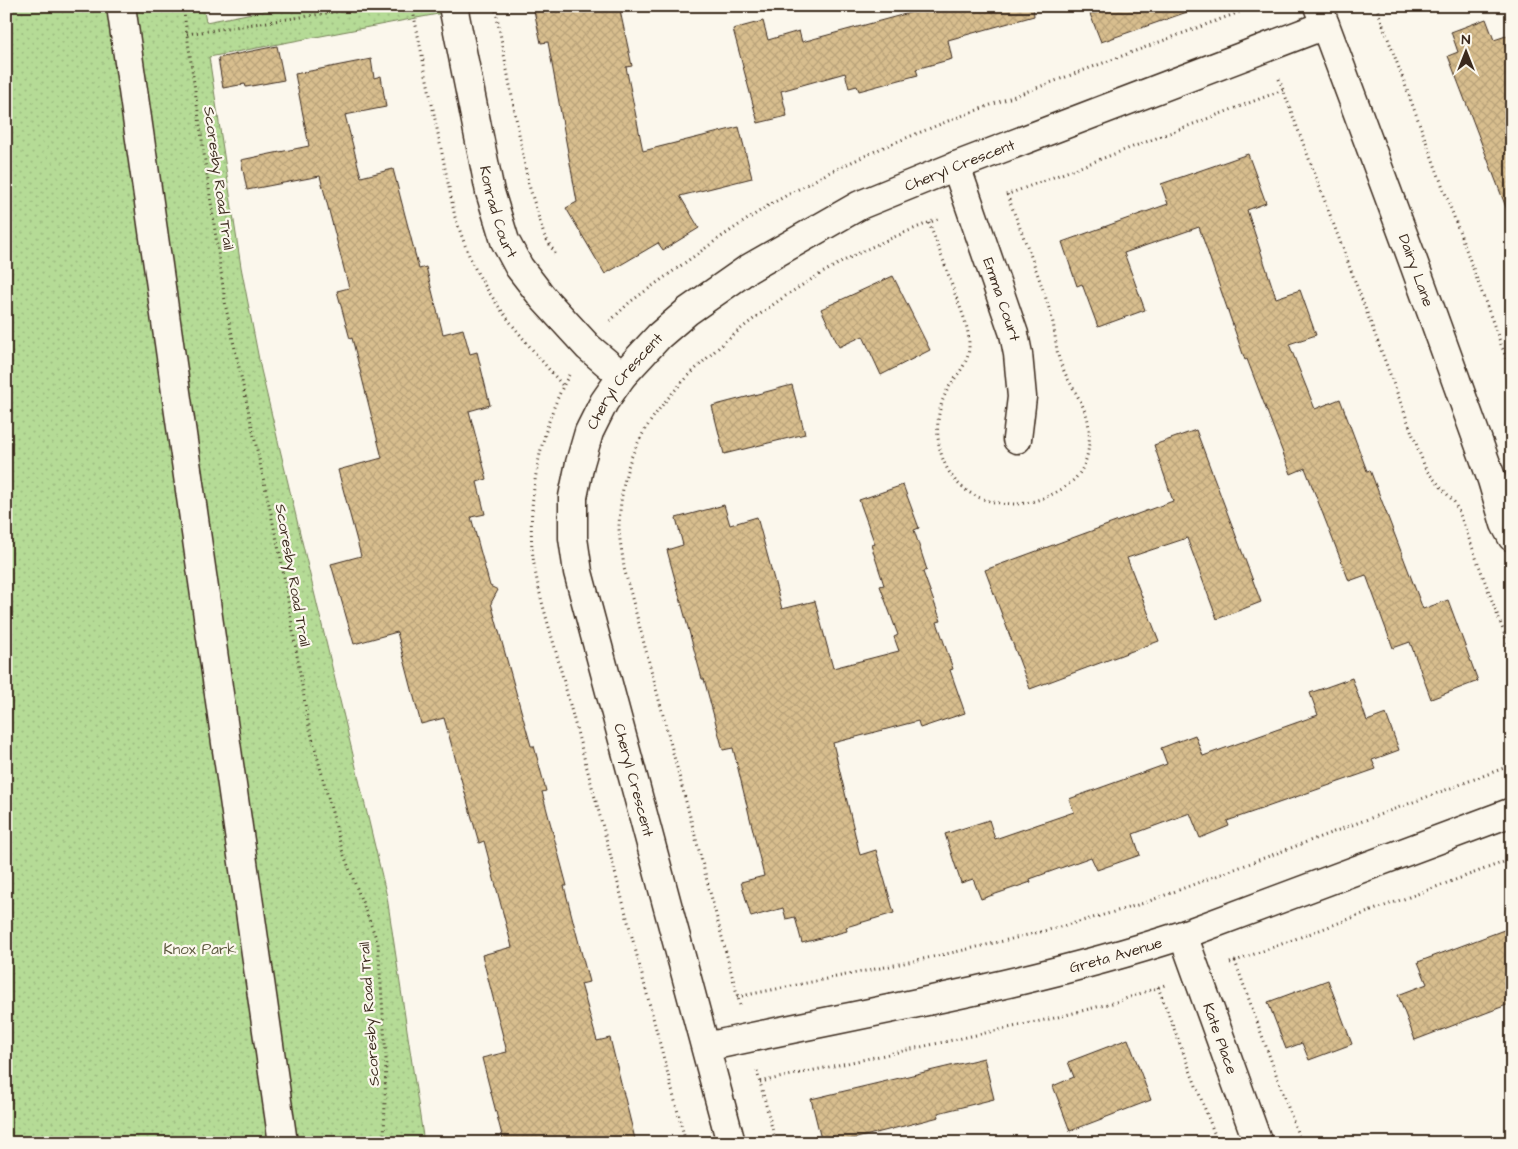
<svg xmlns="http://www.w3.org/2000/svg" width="1518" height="1149" font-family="'Architects Daughter',sans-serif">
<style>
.park{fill:url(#park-dots);stroke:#78825a}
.building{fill:url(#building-cross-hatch);stroke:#3b2a1e}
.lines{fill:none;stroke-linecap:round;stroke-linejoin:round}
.minor-casing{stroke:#3b2a1e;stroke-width:31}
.path{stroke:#3b2a1e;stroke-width:3;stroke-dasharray:1 4;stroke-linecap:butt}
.minor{stroke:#fbf7ec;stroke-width:28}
.labels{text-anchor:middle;stroke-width:4.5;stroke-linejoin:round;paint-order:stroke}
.street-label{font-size:15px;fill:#3b2a1e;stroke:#fbf7ec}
.park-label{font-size:15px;fill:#5a563c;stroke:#fbf7ec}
</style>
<defs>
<pattern id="park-dots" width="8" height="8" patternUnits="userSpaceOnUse" patternTransform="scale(1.25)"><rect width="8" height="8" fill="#b5db96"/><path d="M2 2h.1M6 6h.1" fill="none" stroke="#9dbc81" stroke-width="1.8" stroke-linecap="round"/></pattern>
<pattern id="building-cross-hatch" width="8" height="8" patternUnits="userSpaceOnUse" patternTransform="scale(1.25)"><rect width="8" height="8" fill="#d8be8e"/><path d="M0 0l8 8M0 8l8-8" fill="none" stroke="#baa37a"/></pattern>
</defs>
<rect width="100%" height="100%" fill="#fbf7ec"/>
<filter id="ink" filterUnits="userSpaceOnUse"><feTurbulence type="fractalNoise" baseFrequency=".02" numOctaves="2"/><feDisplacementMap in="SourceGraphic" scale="10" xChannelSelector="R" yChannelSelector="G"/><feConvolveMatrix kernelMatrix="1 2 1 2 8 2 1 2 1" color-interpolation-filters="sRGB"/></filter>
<g filter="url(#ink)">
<polygon class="park" points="6,6 203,6 206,22 289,6 453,6 454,11 209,57 241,267 261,370 387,897 424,1143 6,1143"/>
<g class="building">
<polygon points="533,6 619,6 632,66 626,67 643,151 739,127 752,178 680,196 699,228 663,250 658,243 605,274 566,208 577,202 548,42 541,43"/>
<polygon points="935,6 1033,6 1034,16 948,40 952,59 916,69 918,75 859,91 857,86 849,88 845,73 781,91 787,116 758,123 733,29 763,21 768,40 799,31 802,42"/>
<polygon points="1095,6 1189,6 1190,11 1101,42 1090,14 1097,12"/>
<polygon points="1486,19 1494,40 1512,34 1512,215 1509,215 1448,56 1458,52 1451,32"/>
<polygon points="277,46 284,80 246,87 245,84 223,88 218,58"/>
<polygon points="371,59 374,78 381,76 386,107 345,115 361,177 393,169 419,269 426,267 443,334 463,329 470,354 477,352 490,405 469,411 487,479 477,482 485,514 471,517 490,586 498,590 491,603 531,746 534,746 546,791 542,792 567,886 564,886 589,982 581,984 597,1041 610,1038 636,1143 504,1143 482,1058 507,1052 482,955 512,947 484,841 479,843 444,718 421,724 397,632 354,644 331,564 361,556 338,470 382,458 352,338 350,339 337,291 349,288 320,176 247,190 241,160 309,146 295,74"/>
<polygon points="1248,154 1266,203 1247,210 1276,298 1300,290 1316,335 1289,344 1315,409 1340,399 1367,471 1370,470 1423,609 1448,600 1478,681 1431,699 1410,642 1393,648 1366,575 1349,581 1305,468 1291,474 1247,359 1245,360 1199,227 1124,253 1145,310 1098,327 1082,284 1077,286 1062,242 1168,204 1161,184"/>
<polygon points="893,276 930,350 881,375 863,336 839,347 821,309"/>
<polygon points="792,385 805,434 724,454 712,406"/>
<polygon points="1196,430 1261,602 1217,619 1187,538 1127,558 1159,641 1030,689 985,570 1173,501 1154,445"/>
<polygon points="903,485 919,528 914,530 927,570 923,572 941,621 937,622 953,669 950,670 965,713 920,728 918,721 833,743 860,855 876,850 894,913 846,927 847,931 802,943 795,917 786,919 783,908 751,917 741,882 764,876 733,748 723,750 704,679 702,679 667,550 683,545 676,518 724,505 730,525 757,517 782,609 815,601 833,668 899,651 894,637 898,635 880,586 884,585 871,545 875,544 859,500"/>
<polygon points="1352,678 1367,721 1386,714 1399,750 1372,760 1376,769 1227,821 1229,826 1200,838 1190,813 1133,834 1140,855 1097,870 1091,857 1030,879 1031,882 981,899 973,879 961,883 945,834 989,820 995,839 1074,812 1069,799 1167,764 1161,748 1195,735 1203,756 1318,715 1310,693"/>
<polygon points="1512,927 1512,1003 1415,1040 1398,995 1427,984 1418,962"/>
<polygon points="1328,980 1352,1044 1309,1060 1302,1043 1286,1049 1268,1002"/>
<polygon points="1128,1039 1151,1100 1070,1131 1053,1086 1074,1077 1068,1062"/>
<polygon points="984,1058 994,1099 938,1113 939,1117 837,1143 822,1143 811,1099"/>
</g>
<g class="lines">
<g class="minor-casing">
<g id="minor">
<polyline points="121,6 283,1143"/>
<path id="s1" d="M 453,6 L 490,192 L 505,241 L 519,267 L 543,298 L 588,347 L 622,376"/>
<path id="s2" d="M 1318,6 L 1413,261 L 1492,480 L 1505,524 L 1512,537"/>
<path id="s3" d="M 956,166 L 1014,334 L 1018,354 L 1022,397 L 1017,439"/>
<path id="s4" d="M 1183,935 L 1258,1143"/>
<path id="s5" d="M 706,1047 C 865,1012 1028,986 1183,935 L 1512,812"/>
<path id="s6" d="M 731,1143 L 578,572 L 573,538 L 573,497 L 580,463 L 589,432 L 604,402 L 622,376 L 659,336 L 688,311 L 748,269 L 860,205 L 956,166 L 1325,25"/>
</g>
</g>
<g class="path">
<polyline points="183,6 226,308 282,564 308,722 342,850 378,943 386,1057 384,1143"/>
<path d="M 412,6 L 455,217 C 462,236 468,256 478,274 C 501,315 533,350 563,386"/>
<polyline points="495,6 528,182 544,235 556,255"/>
<polyline points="1376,6 1512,374"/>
<polyline points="187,34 375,6"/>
<polyline points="1279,79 1426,470 1454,502 1459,512 1512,654"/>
<polyline points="1006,195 1283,90"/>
<path d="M 929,223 C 938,246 947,270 955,294 C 961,310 969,327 969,344 C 970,362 958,373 949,387 C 934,412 934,445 948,470 C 962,495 988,504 1015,504 C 1036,504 1072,489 1082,469 C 1090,455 1091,432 1087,417 C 1080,395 1064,378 1058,355 C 1055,342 1055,328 1051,315 C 1039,274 1022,234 1007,194"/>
<polyline points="610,321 630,302 718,239 769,205 828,173 884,147 948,121 1253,7"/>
<path d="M 569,375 C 542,423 528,493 532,548 C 535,580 544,610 553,641 C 564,681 574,721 585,761 C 620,888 652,1015 686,1143"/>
<polyline points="1235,961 1301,1143"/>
<polyline points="1230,963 1512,859"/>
<polyline points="1158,987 1218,1143"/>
<path d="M 737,997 C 874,969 1011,944 1144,903 L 1512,765"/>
<path d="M 740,1005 L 624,568 C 623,555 619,540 619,527 C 620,503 624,471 635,449 C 651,414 677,386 705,360 C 750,318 802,282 857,254 C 883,241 911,230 938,219"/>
<polyline points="757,1071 776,1143"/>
<polyline points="760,1082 1054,1018 1116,1002 1165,985"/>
</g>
<use href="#minor" class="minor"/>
</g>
</g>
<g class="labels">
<g class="street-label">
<text dy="5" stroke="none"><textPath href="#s6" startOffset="1201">Cheryl Crescent</textPath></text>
<text transform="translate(219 178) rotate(82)" y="5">Scoresby Road Trail</text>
<text dy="5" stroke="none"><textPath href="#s1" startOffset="211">Konrad Court</textPath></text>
<text dy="5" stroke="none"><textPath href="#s2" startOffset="282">Dairy Lane</textPath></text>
<text dy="5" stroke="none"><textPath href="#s3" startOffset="141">Emma Court</textPath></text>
<text dy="5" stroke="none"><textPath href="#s6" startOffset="796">Cheryl Crescent</textPath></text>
<text transform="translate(293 575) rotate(80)" y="5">Scoresby Road Trail</text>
<text transform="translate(634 780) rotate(75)" y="5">Cheryl Crescent</text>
<text dy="5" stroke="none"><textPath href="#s5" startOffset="420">Greta Avenue</textPath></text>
<text transform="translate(369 1014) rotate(-94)" y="5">Scoresby Road Trail</text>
<text dy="5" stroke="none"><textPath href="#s4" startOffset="110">Kate Place</textPath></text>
</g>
<g class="park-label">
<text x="200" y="954">Knox Park</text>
</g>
</g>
<rect width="1518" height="1149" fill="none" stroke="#fbf7ec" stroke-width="25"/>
<rect x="12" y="12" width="1493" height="1124" fill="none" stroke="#3b2a1e" stroke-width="2" filter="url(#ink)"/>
<g transform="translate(1466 52)" stroke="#fbf7ec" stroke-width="4" paint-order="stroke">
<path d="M0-4L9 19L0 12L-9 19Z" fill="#3b2a1e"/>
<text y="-8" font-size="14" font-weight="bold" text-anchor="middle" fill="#3b2a1e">N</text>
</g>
</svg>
